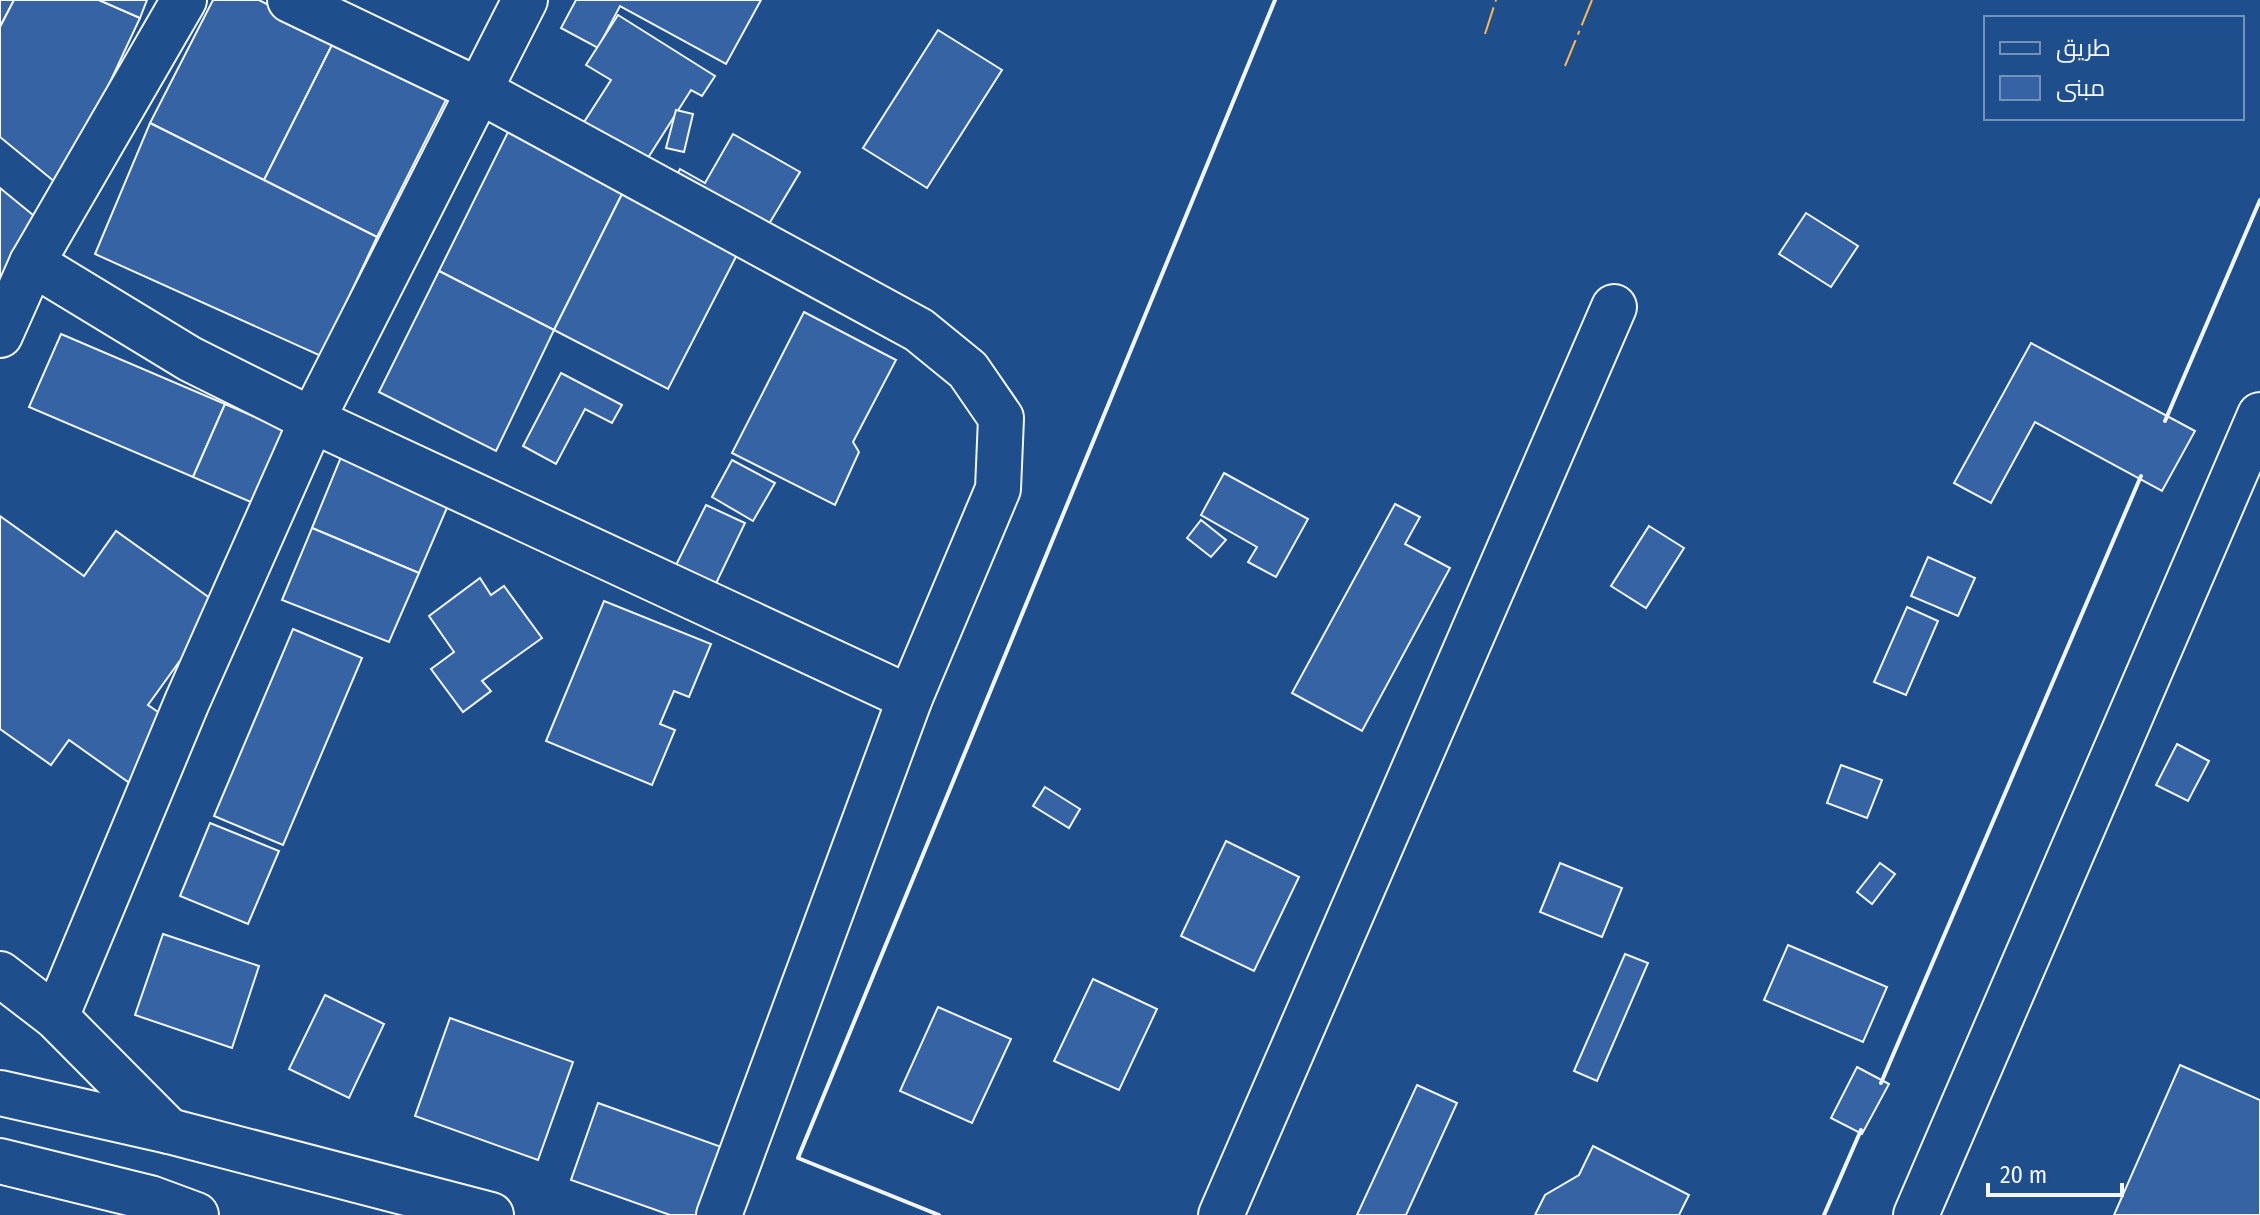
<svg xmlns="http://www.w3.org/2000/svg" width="2260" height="1215" font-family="'Fira Sans Condensed',Cairo,sans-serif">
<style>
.building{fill:#3563a3;stroke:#f2f6ff;stroke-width:2}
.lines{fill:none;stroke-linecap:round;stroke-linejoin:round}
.minor-casing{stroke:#f2f6ff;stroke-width:48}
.major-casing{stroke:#f2f6ff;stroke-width:48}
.minor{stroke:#1f4e8c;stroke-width:44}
.major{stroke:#1f4e8c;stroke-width:44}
.wall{stroke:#f2f6ff;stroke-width:4}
.power{stroke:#ffb74d;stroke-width:2;stroke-dasharray:28 6 4 6;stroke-linecap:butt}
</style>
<rect width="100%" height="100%" fill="#1f4e8c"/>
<g class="building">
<polygon points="0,0 14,0 0,27"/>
<polygon points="14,0 99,0 140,18 61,187 0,137 0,27"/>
<polygon points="99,0 147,0 140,18"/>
<polygon points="213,0 259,0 335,39 264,180 150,123"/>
<polygon points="576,0 761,0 726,64 620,6 598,48 561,28"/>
<polygon points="618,15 715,76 702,96 691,90 632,183 570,144 611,80 586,65"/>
<polygon points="938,30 1002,70 927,188 863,148"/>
<polygon points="335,39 448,96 377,237 264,180"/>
<polygon points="676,110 693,114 684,152 666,148"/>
<polygon points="150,123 377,237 321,356 95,254"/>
<polygon points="510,128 626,186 554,330 439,271"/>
<polygon points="733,134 800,172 754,249 667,192 680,169 705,183"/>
<polygon points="626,186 742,245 668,389 554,330"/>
<polygon points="0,188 44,224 0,317"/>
<polygon points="1806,213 1858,246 1831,287 1779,254"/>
<polygon points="439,271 554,330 496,451 379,392"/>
<polygon points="804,312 896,360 853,442 859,452 835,505 732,453"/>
<polygon points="61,334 225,404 193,477 29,407"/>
<polygon points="2031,343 2195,431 2162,491 2035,422 1991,503 1954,483"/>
<polygon points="561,373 622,405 612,423 585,409 556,464 523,446"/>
<polygon points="225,404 287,431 253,503 193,477"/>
<polygon points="341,457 449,503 419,573 312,528"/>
<polygon points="732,460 775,483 753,521 712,497"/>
<polygon points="1224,473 1308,519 1276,577 1248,562 1257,547 1201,515"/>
<polygon points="1395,504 1420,517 1405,544 1450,568 1362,731 1292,693"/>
<polygon points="706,505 745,523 709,598 669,579"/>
<polygon points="0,516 84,576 116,531 228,611 187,669 179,662 148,705 174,723 131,784 69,740 51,765 0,729"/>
<polygon points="1201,520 1226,540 1211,557 1187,538"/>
<polygon points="1649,526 1684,548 1646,608 1611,586"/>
<polygon points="312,528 419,573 389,642 282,600"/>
<polygon points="1928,557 1975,578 1958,616 1911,596"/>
<polygon points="480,578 491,595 504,586 542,638 482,681 491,691 463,712 431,669 454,652 429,616"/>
<polygon points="604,601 711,644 689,697 674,691 660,724 675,730 652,785 546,741"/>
<polygon points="1907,607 1938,621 1906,695 1874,682"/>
<polygon points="293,629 362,658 283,845 214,816"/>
<polygon points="2177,744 2209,761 2188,801 2156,785"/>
<polygon points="1841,765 1882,780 1867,818 1827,803"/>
<polygon points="1045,787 1080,809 1069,828 1033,806"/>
<polygon points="210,823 279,851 248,924 180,896"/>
<polygon points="1226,841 1299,877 1254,971 1181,936"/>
<polygon points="1560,863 1622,888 1602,937 1540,912"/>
<polygon points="1880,863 1895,874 1872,904 1857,892"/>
<polygon points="163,934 259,966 232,1048 135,1015"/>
<polygon points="1788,945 1887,987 1863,1042 1764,1000"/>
<polygon points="1625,954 1648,963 1597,1081 1574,1071"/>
<polygon points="1093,979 1157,1009 1119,1090 1054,1061"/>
<polygon points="325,995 384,1024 349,1098 289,1069"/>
<polygon points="938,1007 1011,1039 972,1123 900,1091"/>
<polygon points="450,1018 573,1062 538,1160 415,1116"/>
<polygon points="2180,1065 2260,1100 2260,1215 2114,1215"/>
<polygon points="1857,1067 1889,1084 1862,1134 1831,1118"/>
<polygon points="1417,1085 1457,1103 1406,1215 1357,1215"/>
<polygon points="598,1103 730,1150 706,1215 670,1215 571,1180"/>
<polygon points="1593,1146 1689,1195 1679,1215 1535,1215 1545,1195 1579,1175"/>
</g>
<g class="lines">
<g class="minor-casing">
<g id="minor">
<polyline points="290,0 478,90 919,330 968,370 1001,418 998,489 910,698 719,1215"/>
<polyline points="32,263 190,359 312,420 910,698"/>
<polyline points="0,335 32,263 184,0"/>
<polyline points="0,974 56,1017 169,1131"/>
<polyline points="56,1017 187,702 312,420 525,0"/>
<polyline points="1221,1215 1614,307"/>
</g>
</g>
<g class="major-casing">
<g id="major">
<polyline points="0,1093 169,1131 491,1215"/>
<polyline points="0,1161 150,1198 196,1215"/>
<polyline points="1916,1215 2260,415"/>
</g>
</g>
<use href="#minor" class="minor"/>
<use href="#major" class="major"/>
<g class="wall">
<polyline points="2165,421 2260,200"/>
<polyline points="1881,1083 2141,476"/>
<polyline points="939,1215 798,1158 1275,0"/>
<polyline points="1824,1215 1861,1130"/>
</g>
<g class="power">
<polyline points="1485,34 1496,0"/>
<polyline points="1565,66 1592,0"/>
</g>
</g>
<rect x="1984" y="16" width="260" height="104" fill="#1f4e8c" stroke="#7391ba" stroke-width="2"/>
<rect x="2000" y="42" width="40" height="12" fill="#1f4e8c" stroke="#7391ba" stroke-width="2"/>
<text x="2056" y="56" font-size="24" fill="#f2f6ff">طريق</text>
<rect x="2000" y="76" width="40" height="24" fill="#3563a3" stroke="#7391ba" stroke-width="2"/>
<text x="2056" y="96" font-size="24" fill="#f2f6ff">مبنى</text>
<path d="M1988 1183v12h134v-12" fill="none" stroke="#f2f6ff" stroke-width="4"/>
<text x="2000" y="1183" font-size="24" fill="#f2f6ff" stroke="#1f4e8c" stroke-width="6" paint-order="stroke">20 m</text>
</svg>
